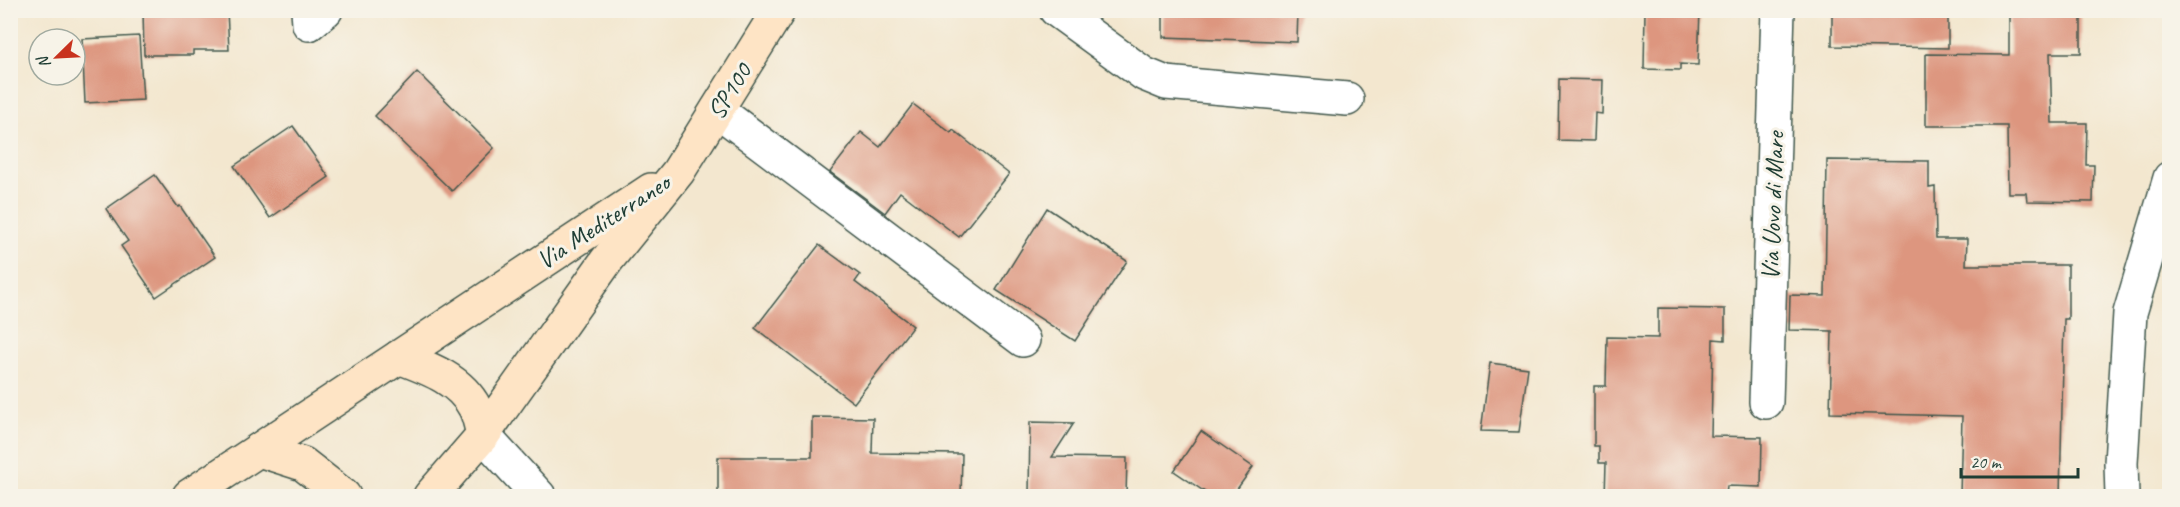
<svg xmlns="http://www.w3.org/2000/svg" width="2180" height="507" font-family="Caveat,sans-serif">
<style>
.building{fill:#dd967f}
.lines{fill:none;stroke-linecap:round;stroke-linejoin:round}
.minor-casing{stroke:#3f564b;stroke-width:36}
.secondary-casing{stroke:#3f564b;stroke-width:36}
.minor{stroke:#fff;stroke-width:33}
.secondary{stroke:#fee4c5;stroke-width:33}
.labels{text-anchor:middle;stroke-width:6;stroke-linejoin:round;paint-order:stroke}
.street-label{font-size:26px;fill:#1f3d34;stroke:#f7f3e8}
</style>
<rect width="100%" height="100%" fill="#f7f3e8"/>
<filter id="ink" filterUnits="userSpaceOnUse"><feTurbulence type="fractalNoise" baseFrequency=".0167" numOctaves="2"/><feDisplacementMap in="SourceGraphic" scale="12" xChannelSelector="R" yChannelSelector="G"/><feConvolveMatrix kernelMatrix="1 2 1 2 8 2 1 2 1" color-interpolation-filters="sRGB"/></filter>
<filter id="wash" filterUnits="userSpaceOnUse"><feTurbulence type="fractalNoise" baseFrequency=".008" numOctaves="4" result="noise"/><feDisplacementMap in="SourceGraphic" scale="24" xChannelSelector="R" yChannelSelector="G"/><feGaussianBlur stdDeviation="1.35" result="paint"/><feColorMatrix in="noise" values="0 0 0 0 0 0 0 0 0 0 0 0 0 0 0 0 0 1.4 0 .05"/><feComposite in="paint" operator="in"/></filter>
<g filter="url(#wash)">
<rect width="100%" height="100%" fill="#f3e7cf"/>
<g id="blocks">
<g class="building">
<polygon points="143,10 227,10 229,50 193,50 193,55 144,55"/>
<polygon points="1163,10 1298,10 1297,42 1163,37"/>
<polygon points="1645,10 1700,10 1698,65 1680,64 1680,70 1644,69"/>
<polygon points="1832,10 1948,10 1948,48 1832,46"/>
<polygon points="2009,10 2081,10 2081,53 2050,53 2052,123 2087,123 2086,165 2094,165 2093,202 2027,201 2026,193 2008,193 2007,126 1926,126 1926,54 2009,55"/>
<polygon points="139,36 143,100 85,103 82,39"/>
<polygon points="417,72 494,148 452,191 375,116"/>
<polygon points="1559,79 1603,80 1602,114 1595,113 1594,141 1558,140"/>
<polygon points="913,104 951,133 953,130 1009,174 959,237 900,192 885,213 830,172 861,132 880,147"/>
<polygon points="293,126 329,177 270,218 234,166"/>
<polygon points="1827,160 1929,161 1929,188 1935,187 1936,239 1967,239 1966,265 2068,265 2068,319 2064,319 2060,496 1960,496 1962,416 1830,413 1832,331 1789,330 1790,295 1825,296"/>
<polygon points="155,175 178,207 180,206 215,257 156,297 121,246 128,241 106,209"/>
<polygon points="1047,208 1127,261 1075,341 996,290"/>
<polygon points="819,245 860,275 855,282 913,326 854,403 755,328"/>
<polygon points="1658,308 1725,309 1725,340 1713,339 1711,436 1762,437 1761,487 1727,486 1726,496 1605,496 1606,463 1599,463 1599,446 1594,446 1594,386 1606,386 1607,337 1658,338"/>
<polygon points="1490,363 1528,368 1519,432 1481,431"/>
<polygon points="812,417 873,418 872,453 962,454 961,496 718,496 718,457 812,457"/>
<polygon points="1030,422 1074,423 1052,457 1127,458 1126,496 1029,496"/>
<polygon points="1201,431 1253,467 1232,496 1211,496 1174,471"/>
</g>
</g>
</g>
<g filter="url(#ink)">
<use href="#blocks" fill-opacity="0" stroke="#3f564b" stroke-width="1.5"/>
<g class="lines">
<g class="minor-casing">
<g id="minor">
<polyline points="308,10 309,24 326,10"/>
<polyline points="1056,10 1144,74 1166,83 1347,99"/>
<polyline points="717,110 1023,340"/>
<polyline points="1766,402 1778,10"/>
<polyline points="483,435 539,496"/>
<polyline points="2122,496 2121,463 2130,313 2170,178"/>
</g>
</g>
<g class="secondary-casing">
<g id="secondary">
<path d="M 399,357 C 428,368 460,379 475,408 C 479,416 481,427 483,435"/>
<polyline points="259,450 303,464 344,496"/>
<polyline points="189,496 651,190"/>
<polyline points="430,496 483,435 607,260 678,172 779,10"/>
</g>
</g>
<use href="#minor" class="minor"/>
<use href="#secondary" class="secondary"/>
</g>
</g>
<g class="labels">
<g class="street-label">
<text transform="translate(729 91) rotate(-58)" y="9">SP100</text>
<text transform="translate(1772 206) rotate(-88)" y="9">Via Uovo di Mare</text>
<text transform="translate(603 221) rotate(-33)" y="9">Via Mediterraneo</text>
</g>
</g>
<rect width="2180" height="507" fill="none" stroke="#f7f3e8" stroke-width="36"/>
<g transform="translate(57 57) rotate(246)"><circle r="28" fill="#f7f3e8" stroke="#a1aaa0" stroke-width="1.5"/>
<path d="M0-4.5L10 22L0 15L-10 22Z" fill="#c8321e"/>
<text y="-9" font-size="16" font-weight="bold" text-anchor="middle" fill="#1f3d34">N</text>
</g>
<path d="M1961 468v9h117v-9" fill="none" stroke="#1f3d34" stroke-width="3"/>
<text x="1970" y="468" font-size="18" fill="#1f3d34" stroke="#f7f3e8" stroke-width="4.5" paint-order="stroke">20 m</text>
</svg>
